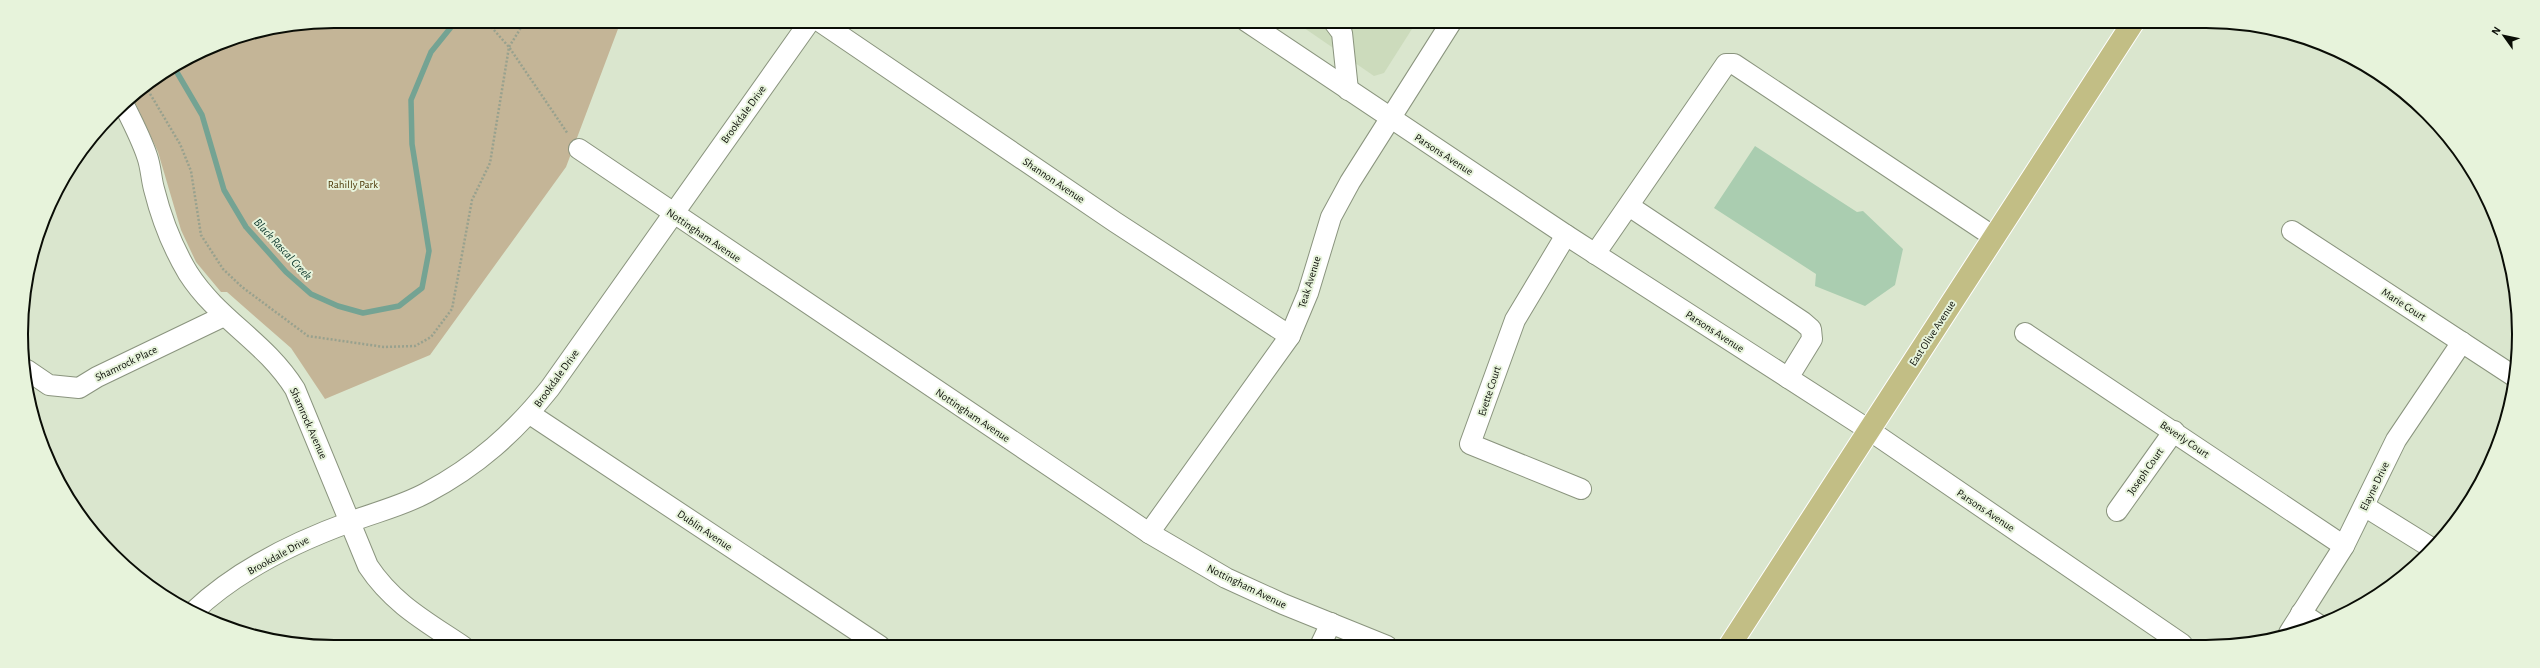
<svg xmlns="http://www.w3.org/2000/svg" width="2540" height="668" font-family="'Alegreya Sans',sans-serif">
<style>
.built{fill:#ccdbbc}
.green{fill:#c4b597}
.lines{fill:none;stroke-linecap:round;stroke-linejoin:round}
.stream{stroke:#74a393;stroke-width:5.5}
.building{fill:#aacdb0}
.minor-casing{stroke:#8a947e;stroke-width:22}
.major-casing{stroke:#fff;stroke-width:24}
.path{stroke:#98a18e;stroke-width:2.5;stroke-dasharray:2 2;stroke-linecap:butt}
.minor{stroke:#fff;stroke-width:20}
.major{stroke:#c2be85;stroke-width:22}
.labels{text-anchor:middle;stroke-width:4;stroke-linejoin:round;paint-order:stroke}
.street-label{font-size:11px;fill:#0a0d06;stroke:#e7f3db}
.park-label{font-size:11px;fill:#4b3706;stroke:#e7f3db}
.water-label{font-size:12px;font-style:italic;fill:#0e382d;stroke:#e7f3db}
.rim{fill:none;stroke:#0a0d06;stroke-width:2}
</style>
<rect width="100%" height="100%" fill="#dae6ce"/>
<polygon class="built" points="1294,21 1417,21 1384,73 1374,76"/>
<polygon class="green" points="334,21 621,21 566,167 430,355 325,399 291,348 227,292 221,292 196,262 181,230 158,152 132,96 214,45 273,27"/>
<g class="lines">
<polyline class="stream" points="175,69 202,115 224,190 246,227 286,272 311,294 338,306 363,313 399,306 422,288 429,251 412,144 411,100 431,52 456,21"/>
</g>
<polygon class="building" points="1755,146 1857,212 1863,211 1903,249 1895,285 1865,306 1815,286 1816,274 1714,208"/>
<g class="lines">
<g class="minor-casing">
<g id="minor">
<polyline points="819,21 1115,222 1290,336"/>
<polyline points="1246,21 1566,235 1869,430 2182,644"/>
<polyline points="1333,21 1342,33 1348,90"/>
<path d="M 123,103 C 132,121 141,138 147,156 C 151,167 151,178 154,189 C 161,217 173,248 188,273 C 218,320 265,341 295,389 L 368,566 C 393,604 427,622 464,647"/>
<polyline points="579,149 1149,533 1226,578 1283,604 1387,646"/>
<polyline points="1629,206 1803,322 1811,329 1812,339 1788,378"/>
<polyline points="2292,231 2515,377"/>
<polyline points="1566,235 1515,320 1470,444 1581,489"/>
<polyline points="1595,254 1726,64 1734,64 1994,237"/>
<polyline points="2025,333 2344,546"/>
<polyline points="27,370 49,385 79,388 97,377 224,316"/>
<polyline points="530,414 880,646"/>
<polyline points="2364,506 2430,547"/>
<polyline points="2117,511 2174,431"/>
<polyline points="1149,533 1290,336 1308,293 1331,217 1350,182 1452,21"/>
<path d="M 193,612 C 236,571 295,542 350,522 C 376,512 402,506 426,493 C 477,466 515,432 550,388 L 810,21"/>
<polyline points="2301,613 2319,625"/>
<polyline points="2289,633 2344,546 2396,440 2462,342"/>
<polyline points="1320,646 1331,623"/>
</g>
</g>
<g class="major-casing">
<polyline id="major" points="1730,645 2134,21"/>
</g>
<g class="path">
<polyline points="486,21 509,47 568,134"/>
<polyline points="146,87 180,144 191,171 201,235 223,269 242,287 308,336 384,347 415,346 431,337 452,309 472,200 490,163 509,47 525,21"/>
</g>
<use href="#minor" class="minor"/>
<use href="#major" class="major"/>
</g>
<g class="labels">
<g class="street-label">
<text transform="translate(743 114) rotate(-54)" y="4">Brookdale Drive</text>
<text transform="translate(1444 154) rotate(33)" y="4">Parsons Avenue</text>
<text transform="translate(1054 180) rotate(34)" y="4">Shannon Avenue</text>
<text transform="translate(704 235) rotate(34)" y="4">Nottingham Avenue</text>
<text transform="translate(1309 282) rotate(-73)" y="4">Teak Avenue</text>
<text transform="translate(2404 304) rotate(33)" y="4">Marie Court</text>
<text transform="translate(1715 331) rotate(33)" y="4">Parsons Avenue</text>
<text transform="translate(1932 333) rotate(-57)" y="4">East Olive Avenue</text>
<text transform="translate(126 363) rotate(-26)" y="4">Shamrock Place</text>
<text transform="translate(556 378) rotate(-54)" y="4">Brookdale Drive</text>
<text transform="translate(1489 391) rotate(-72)" y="4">Evette Court</text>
<text transform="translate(973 415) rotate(34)" y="4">Nottingham Avenue</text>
<text transform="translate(309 423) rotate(66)" y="4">Shamrock Avenue</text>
<text transform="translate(2185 439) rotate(34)" y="4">Beverly Court</text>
<text transform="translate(2145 471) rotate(-55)" y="4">Joseph Court</text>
<text transform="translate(2374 486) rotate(-64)" y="4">Elayne Drive</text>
<text transform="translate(1986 510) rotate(34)" y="4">Parsons Avenue</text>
<text transform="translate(705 530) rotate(34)" y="4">Dublin Avenue</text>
<text transform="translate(278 555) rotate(-29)" y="4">Brookdale Drive</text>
<text transform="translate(1247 586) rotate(26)" y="4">Nottingham Avenue</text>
</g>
<g class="park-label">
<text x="353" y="188">Rahilly Park</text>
</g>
<g class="water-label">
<text transform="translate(283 249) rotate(47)" y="4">Black Rascal Creek</text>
</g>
</g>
<path d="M0 0H2540V668H0ZM334 28H2206A306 306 0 0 1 2512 334V334A306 306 0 0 1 2206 640H334A306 306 0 0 1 28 334V334A306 306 0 0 1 334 28Z" fill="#e7f3db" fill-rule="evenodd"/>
<path class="rim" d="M334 28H2206A306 306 0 0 1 2512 334V334A306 306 0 0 1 2206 640H334A306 306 0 0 1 28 334V334A306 306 0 0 1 334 28Z"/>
<g transform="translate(2504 36) rotate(303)" stroke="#e7f3db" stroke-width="3" paint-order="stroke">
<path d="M0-3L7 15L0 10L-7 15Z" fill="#0a0d06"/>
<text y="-6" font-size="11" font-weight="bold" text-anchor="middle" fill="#0a0d06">N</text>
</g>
</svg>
